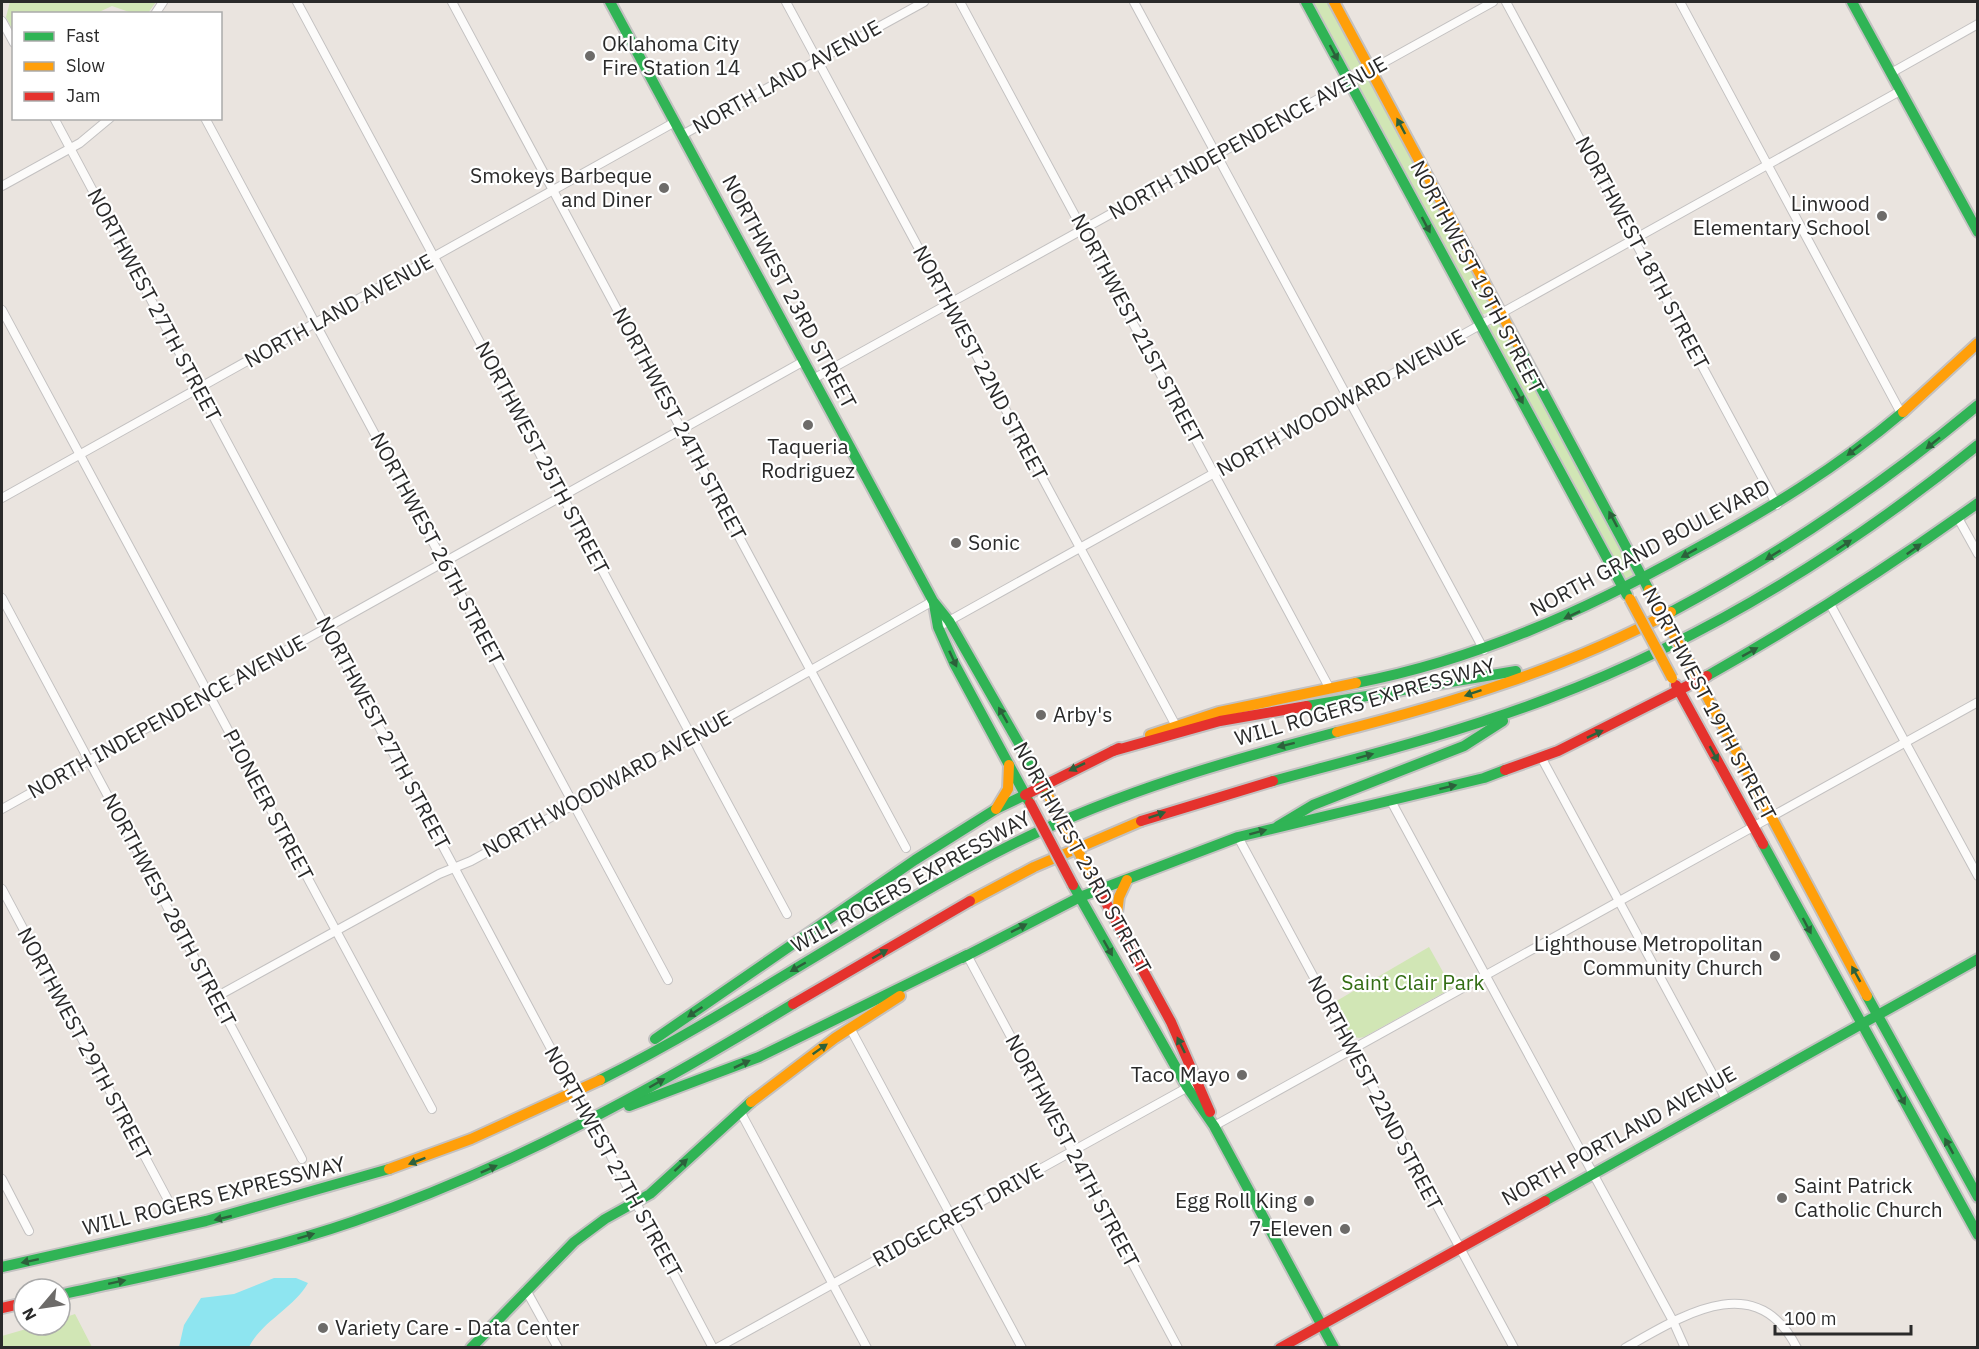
<svg xmlns="http://www.w3.org/2000/svg" width="1979" height="1349" font-family="'IBM Plex Sans',sans-serif">
<style>
.green{fill:#d1e6b5}
.water{fill:#8ee5f0}
.lines{fill:none;stroke-linecap:round;stroke-linejoin:round}
.street-casing{stroke:#c3c1c1;stroke-width:10}
.fast-casing{stroke:#c3c1c1;stroke-width:14}
.slow-casing{stroke:#c3c1c1;stroke-width:14}
.jam-casing{stroke:#c3c1c1;stroke-width:14}
.street{stroke:#fcfbfa;stroke-width:8}
.fast{stroke:#30b455;stroke-width:10}
.slow{stroke:#ff9f0a;stroke-width:10}
.jam{stroke:#e5322d;stroke-width:10}
.street-bridge-casing{stroke:#c3c1c1;stroke-width:10;stroke-linecap:butt}
.slow-bridge-casing{stroke:#c3c1c1;stroke-width:14;stroke-linecap:butt}
.jam-bridge-casing{stroke:#c3c1c1;stroke-width:14;stroke-linecap:butt}
.street-bridge{stroke:#fcfbfa;stroke-width:8}
.slow-bridge{stroke:#ff9f0a;stroke-width:10}
.jam-bridge{stroke:#e5322d;stroke-width:10}
.oneway{fill:#2c613b}
.poi-dot{fill:#6d6b69;stroke:#fff;stroke-width:2}
.labels{text-anchor:middle;stroke-width:4.5;stroke-linejoin:round;paint-order:stroke}
.poi-label{font-size:21px;fill:#2a2a2a;stroke:#fff;text-anchor:end}
.street-label{font-size:21px;fill:#2a2a2a;stroke:#fff}
.park-label{font-size:21px;fill:#336d14;stroke:#fff}
</style>
<rect width="100%" height="100%" fill="#eae4df"/>
<g class="green">
<polygon points="10,2 156,2 148,13 132,13 112,6 97,13 14,14 13,31 6,17"/>
<polygon points="1312,2 1330,2 1363,63 1361,68 1349,70"/>
<polygon points="1368,77 1371,77 1494,306 1493,311 1481,315 1358,86 1359,81"/>
<polygon points="1498,321 1503,322 1634,576 1625,579 1602,541 1489,330 1491,324"/>
<polygon points="1429,947 1452,988 1364,1037 1359,1038 1351,1036 1333,1003"/>
<polygon points="75,1314 92,1347 2,1347 2,1336 40,1325 60,1325 60,1319"/>
</g>
<path class="water" d="M 274,1278 L 296,1278 L 308,1283 C 293,1309 262,1321 249,1347 L 179,1347 L 184,1325 L 201,1298 L 234,1294 Z"/>
<g class="lines">
<g class="street-casing">
<g id="street">
<polyline points="297,2 787,914"/>
<polyline points="452,2 906,848"/>
<polyline points="786,2 1175,724"/>
<polyline points="960,2 1330,689"/>
<polyline points="1134,2 1484,650"/>
<polyline points="1506,2 1777,505"/>
<polyline points="1680,2 1901,413"/>
<polyline points="155,14 163,2"/>
<polyline points="2,21 14,43"/>
<polyline points="1891,73 1978,24"/>
<polyline points="54,118 557,1060"/>
<polyline points="205,118 668,980"/>
<polyline points="682,135 924,2"/>
<polyline points="2,186 80,143 110,118"/>
<polyline points="2,310 432,1109"/>
<polyline points="813,379 1493,2"/>
<polyline points="2,498 675,122"/>
<polyline points="1958,518 1978,554"/>
<polyline points="2,598 302,1159"/>
<polyline points="1830,604 1978,876"/>
<polyline points="938,627 1900,91"/>
<polyline points="1541,757 1726,1099"/>
<polyline points="1391,801 1673,1321 1685,1348"/>
<polyline points="2,809 804,361"/>
<polyline points="1238,837 1514,1348"/>
<polyline points="2,889 167,1198"/>
<polyline points="967,955 1178,1348"/>
<polyline points="216,997 439,874 471,861 573,805 933,601"/>
<polyline points="850,1028 1022,1348"/>
<polyline points="740,1111 867,1348"/>
<polyline points="1214,1126 1978,702"/>
<polyline points="611,1156 713,1348"/>
<polyline points="2,1179 29,1231"/>
<polyline points="526,1290 558,1348"/>
<polyline points="717,1348 1199,1081"/>
<path d="M 1625,1348 C 1682,1316 1756,1267 1797,1348"/>
</g>
</g>
<g class="fast-casing">
<g id="fast">
<polyline points="610,2 933,601 949,621 1045,789"/>
<polyline points="1306,2 1627,595"/>
<polyline points="1852,2 1978,232"/>
<polyline points="1517,343 1649,590"/>
<polyline points="934,604 938,627 954,663 1028,800"/>
<path d="M 1671,612 C 1782,553 1882,485 1978,405"/>
<path d="M 1707,676 C 1801,623 1890,566 1978,503"/>
<path d="M 1356,683 C 1476,660 1584,611 1690,552 C 1766,511 1837,468 1903,412"/>
<polyline points="1307,706 1516,671"/>
<path d="M 1273,781 C 1365,756 1457,733 1547,699 C 1705,640 1847,551 1978,445"/>
<polyline points="1278,826 1313,805 1464,746 1503,721"/>
<polyline points="1763,844 1978,1235"/>
<polyline points="1073,885 1187,1087 1214,1126 1334,1348"/>
<polyline points="962,958 1080,897 1238,837 1484,778 1505,770"/>
<polyline points="1867,996 1978,1197"/>
<polyline points="655,1039 915,860 996,809 1025,795"/>
<path d="M 600,1080 C 744,1008 875,912 1019,841 C 1121,791 1228,761 1337,732"/>
<polyline points="629,1106 759,1057 967,955"/>
<polyline points="1545,1201 1978,959"/>
<polyline points="2,1267 206,1221 389,1169"/>
<path d="M 60,1295 C 159,1273 259,1254 355,1221 C 511,1168 653,1089 793,1004"/>
<polyline points="471,1348 574,1242 605,1219 650,1194 751,1102"/>
</g>
</g>
<g class="slow-casing">
<g id="slow">
<polyline points="1334,2 1517,343"/>
<polyline points="1903,412 1978,343"/>
<polyline points="1695,674 1867,996"/>
<path d="M 1337,732 C 1452,703 1567,668 1671,612"/>
<polyline points="1150,735 1219,712 1356,683"/>
<polyline points="996,809 1008,789 1009,765"/>
<polyline points="970,901 1034,867 1141,821"/>
<polyline points="1116,921 1119,897 1127,880"/>
<polyline points="751,1102 835,1038 900,996"/>
<polyline points="389,1169 471,1139 600,1080"/>
</g>
</g>
<g class="jam-casing">
<g id="jam">
<polyline points="1676,685 1763,844"/>
<polyline points="1113,751 1220,721 1307,706"/>
<polyline points="1505,770 1558,751 1707,676"/>
<polyline points="1025,795 1119,748"/>
<polyline points="1141,821 1273,781"/>
<polyline points="1092,877 1171,1022 1210,1112"/>
<polyline points="793,1004 970,901"/>
<polyline points="2,1308 24,1303"/>
<polyline points="1280,1348 1545,1201"/>
</g>
</g>
<use href="#street" class="street"/>
<use href="#fast" class="fast"/>
<use href="#slow" class="slow"/>
<use href="#jam" class="jam"/>
<g class="street-bridge-casing">
<polyline id="street-bridge" points="557,1060 611,1156"/>
</g>
<g class="slow-bridge-casing">
<g id="slow-bridge">
<polyline points="1649,590 1692,668"/>
<polyline points="1630,599 1672,678"/>
<polyline points="1048,795 1092,877"/>
</g>
</g>
<g class="jam-bridge-casing">
<polyline id="jam-bridge" points="1030,803 1073,885"/>
</g>
<use href="#street-bridge" class="street-bridge"/>
<use href="#slow-bridge" class="slow-bridge"/>
<use href="#jam-bridge" class="jam-bridge"/>
</g>
<defs><path id="oneway-solid" d="M-6-.8H1V-3.2L6.5 0L1 3.2V.8H-6Z" transform="scale(1.5)"/></defs>
<g class="oneway">
<use href="#oneway-solid" transform="translate(1334 53) rotate(62)"/>
<use href="#oneway-solid" transform="translate(1401 126) rotate(-118)"/>
<use href="#oneway-solid" transform="translate(1426 225) rotate(62)"/>
<use href="#oneway-solid" transform="translate(1519 396) rotate(62)"/>
<use href="#oneway-solid" transform="translate(1933 443) rotate(141)"/>
<use href="#oneway-solid" transform="translate(1854 450) rotate(142)"/>
<use href="#oneway-solid" transform="translate(1613 519) rotate(-118)"/>
<use href="#oneway-solid" transform="translate(1844 545) rotate(-34)"/>
<use href="#oneway-solid" transform="translate(1914 549) rotate(-36)"/>
<use href="#oneway-solid" transform="translate(1689 553) rotate(151)"/>
<use href="#oneway-solid" transform="translate(1773 555) rotate(148)"/>
<use href="#oneway-solid" transform="translate(1572 615) rotate(155)"/>
<use href="#oneway-solid" transform="translate(1750 652) rotate(-29)"/>
<use href="#oneway-solid" transform="translate(953 659) rotate(65)"/>
<use href="#oneway-solid" transform="translate(1473 693) rotate(161)"/>
<use href="#oneway-solid" transform="translate(1003 715) rotate(-120)"/>
<use href="#oneway-solid" transform="translate(1595 734) rotate(-25)"/>
<use href="#oneway-solid" transform="translate(1286 745) rotate(166)"/>
<use href="#oneway-solid" transform="translate(1714 754) rotate(61)"/>
<use href="#oneway-solid" transform="translate(1365 756) rotate(-15)"/>
<use href="#oneway-solid" transform="translate(1077 767) rotate(154)"/>
<use href="#oneway-solid" transform="translate(1448 787) rotate(-14)"/>
<use href="#oneway-solid" transform="translate(1157 815) rotate(-19)"/>
<use href="#oneway-solid" transform="translate(1258 832) rotate(-15)"/>
<use href="#oneway-solid" transform="translate(1807 926) rotate(62)"/>
<use href="#oneway-solid" transform="translate(1019 928) rotate(-27)"/>
<use href="#oneway-solid" transform="translate(1108 948) rotate(60)"/>
<use href="#oneway-solid" transform="translate(880 954) rotate(-30)"/>
<use href="#oneway-solid" transform="translate(798 967) rotate(150)"/>
<use href="#oneway-solid" transform="translate(1856 974) rotate(-119)"/>
<use href="#oneway-solid" transform="translate(695 1012) rotate(146)"/>
<use href="#oneway-solid" transform="translate(1181 1045) rotate(-116)"/>
<use href="#oneway-solid" transform="translate(820 1049) rotate(-35)"/>
<use href="#oneway-solid" transform="translate(742 1064) rotate(-25)"/>
<use href="#oneway-solid" transform="translate(657 1083) rotate(-30)"/>
<use href="#oneway-solid" transform="translate(1901 1097) rotate(61)"/>
<use href="#oneway-solid" transform="translate(1949 1146) rotate(-119)"/>
<use href="#oneway-solid" transform="translate(417 1161) rotate(159)"/>
<use href="#oneway-solid" transform="translate(681 1165) rotate(-43)"/>
<use href="#oneway-solid" transform="translate(489 1169) rotate(-24)"/>
<use href="#oneway-solid" transform="translate(223 1218) rotate(167)"/>
<use href="#oneway-solid" transform="translate(306 1236) rotate(-17)"/>
<use href="#oneway-solid" transform="translate(30 1261) rotate(168)"/>
<use href="#oneway-solid" transform="translate(117 1282) rotate(-12)"/>
</g>
<g class="poi-dot">
<circle cx="590" cy="56" r="6"/>
<circle cx="664" cy="188" r="6"/>
<circle cx="1882" cy="216" r="6"/>
<circle cx="808" cy="425" r="6"/>
<circle cx="956" cy="543" r="6"/>
<circle cx="1041" cy="715" r="6"/>
<circle cx="1775" cy="956" r="6"/>
<circle cx="1242" cy="1075" r="6"/>
<circle cx="1782" cy="1198" r="6"/>
<circle cx="1309" cy="1201" r="6"/>
<circle cx="1345" cy="1229" r="6"/>
<circle cx="323" cy="1328" r="6"/>
</g>
<g class="labels">
<g class="poi-label">
<text x="602" y="51" text-anchor="start">Oklahoma City<tspan x="602" dy="24">Fire Station 14</tspan></text>
<text x="652" y="183">Smokeys Barbeque<tspan x="652" dy="24">and Diner</tspan></text>
<text x="1870" y="211">Linwood<tspan x="1870" dy="24">Elementary School</tspan></text>
<text x="808" y="454" text-anchor="middle">Taqueria<tspan x="808" dy="24">Rodriguez</tspan></text>
<text x="968" y="550" text-anchor="start">Sonic</text>
<text x="1053" y="722" text-anchor="start">Arby's</text>
<text x="1763" y="951">Lighthouse Metropolitan<tspan x="1763" dy="24">Community Church</tspan></text>
<text x="1230" y="1082">Taco Mayo</text>
<text x="1794" y="1193" text-anchor="start">Saint Patrick<tspan x="1794" dy="24">Catholic Church</tspan></text>
<text x="1297" y="1208">Egg Roll King</text>
<text x="1333" y="1236">7-Eleven</text>
<text x="335" y="1335" text-anchor="start">Variety Care - Data Center</text>
</g>
<g class="street-label">
<text transform="translate(787 77) rotate(-29)" y="7">NORTH LAND AVENUE</text>
<text transform="translate(1248 138) rotate(-29)" y="7">NORTH INDEPENDENCE AVENUE</text>
<text transform="translate(1642 253) rotate(62)" y="7">NORTHWEST 18TH STREET</text>
<text transform="translate(1477 277) rotate(62)" y="7">NORTHWEST 19TH STREET</text>
<text transform="translate(789 292) rotate(62)" y="7">NORTHWEST 23RD STREET</text>
<text transform="translate(154 305) rotate(62)" y="7">NORTHWEST 27TH STREET</text>
<text transform="translate(339 311) rotate(-29)" y="7">NORTH LAND AVENUE</text>
<text transform="translate(1137 329) rotate(62)" y="7">NORTHWEST 21ST STREET</text>
<text transform="translate(980 363) rotate(62)" y="7">NORTHWEST 22ND STREET</text>
<text transform="translate(1341 403) rotate(-29)" y="7">NORTH WOODWARD AVENUE</text>
<text transform="translate(679 424) rotate(62)" y="7">NORTHWEST 24TH STREET</text>
<text transform="translate(542 458) rotate(62)" y="7">NORTHWEST 25TH STREET</text>
<text transform="translate(1650 548) rotate(-28)" y="7">NORTH GRAND BOULEVARD</text>
<text transform="translate(437 549) rotate(62)" y="7">NORTHWEST 26TH STREET</text>
<text transform="translate(1365 702) rotate(-16)" y="7">WILL ROGERS EXPRESSWAY</text>
<text transform="translate(1709 704) rotate(62)" y="7">NORTHWEST 19TH STREET</text>
<text transform="translate(167 717) rotate(-29)" y="7">NORTH INDEPENDENCE AVENUE</text>
<text transform="translate(383 733) rotate(62)" y="7">NORTHWEST 27TH STREET</text>
<text transform="translate(607 784) rotate(-29)" y="7">NORTH WOODWARD AVENUE</text>
<text transform="translate(268 805) rotate(62)" y="7">PIONEER STREET</text>
<text transform="translate(1082 858) rotate(61)" y="7">NORTHWEST 23RD STREET</text>
<text transform="translate(911 882) rotate(-29)" y="7">WILL ROGERS EXPRESSWAY</text>
<text transform="translate(169 910) rotate(62)" y="7">NORTHWEST 28TH STREET</text>
<text transform="translate(84 1044) rotate(62)" y="7">NORTHWEST 29TH STREET</text>
<text transform="translate(1375 1093) rotate(62)" y="7">NORTHWEST 22ND STREET</text>
<text transform="translate(1619 1136) rotate(-29)" y="7">NORTH PORTLAND AVENUE</text>
<text transform="translate(1072 1151) rotate(62)" y="7">NORTHWEST 24TH STREET</text>
<text transform="translate(613 1162) rotate(61)" y="7">NORTHWEST 27TH STREET</text>
<text transform="translate(214 1196) rotate(-14)" y="7">WILL ROGERS EXPRESSWAY</text>
<text transform="translate(958 1215) rotate(-29)" y="7">RIDGECREST DRIVE</text>
</g>
<g class="park-label">
<text x="1413" y="990">Saint Clair Park</text>
</g>
</g>
<rect width="1979" height="1349" fill="none" stroke="#2a2a2a" stroke-width="6"/>
<rect x="12" y="12" width="210" height="108" fill="#ffffff" stroke="#aaaaaa" stroke-width="1.5"/>
<rect x="24" y="32" width="30" height="9" fill="#30b455" stroke="#aaaaaa" stroke-width="1.5"/>
<text x="66" y="42" font-size="18" fill="#2a2a2a">Fast</text>
<rect x="24" y="62" width="30" height="9" fill="#ff9f0a" stroke="#aaaaaa" stroke-width="1.5"/>
<text x="66" y="72" font-size="18" fill="#2a2a2a">Slow</text>
<rect x="24" y="92" width="30" height="9" fill="#e5322d" stroke="#aaaaaa" stroke-width="1.5"/>
<text x="66" y="102" font-size="18" fill="#2a2a2a">Jam</text>
<g transform="translate(42 1307) rotate(241)"><circle r="28" fill="#ffffff" stroke="#aaaaaa" stroke-width="1.5"/>
<path d="M0-4.5L10 22L0 15L-10 22Z" fill="#6d6b69"/>
<text y="-9" font-size="16" font-weight="bold" text-anchor="middle" fill="#2a2a2a">N</text>
</g>
<path d="M1775 1325v9h136v-9" fill="none" stroke="#2a2a2a" stroke-width="3"/>
<text x="1784" y="1325" font-size="18" fill="#2a2a2a" stroke="#ffffff" stroke-width="4.5" paint-order="stroke">100 m</text>
</svg>
